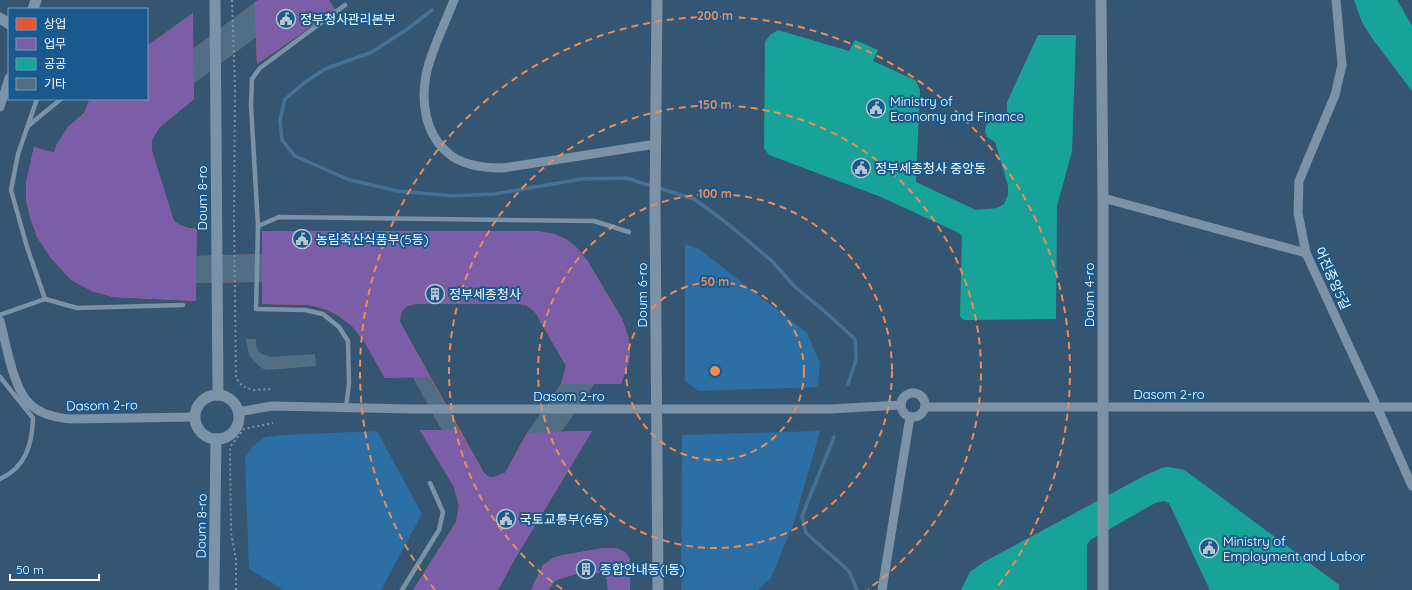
<svg xmlns="http://www.w3.org/2000/svg" width="1412" height="590" font-family="Quicksand,'Noto Sans KR',sans-serif">
<style>
.green{fill:#2c6fa5}
.shops{fill:#e4572e;fill-rule:evenodd}
.offices{fill:#7b5ea7}
.public{fill:#17a398}
.lines{fill:none;stroke-linecap:round;stroke-linejoin:round}
.stream{stroke:#457197;stroke-width:3.5}
.building{fill:#526e85}
.path{stroke:#7b92a7;stroke-width:2;stroke-dasharray:2 3;stroke-linecap:butt}
.service{stroke:#7b92a7;stroke-width:4.5}
.minor{stroke:#7b92a7;stroke-width:9}
.tertiary{stroke:#7b92a7;stroke-width:11}
.ring{fill:none;stroke:#ef8b55;stroke-width:2;stroke-dasharray:7 5}
.labels{text-anchor:middle;stroke-width:4;stroke-linejoin:round;paint-order:stroke}
.poi-label{font-size:13px;fill:#fff;stroke:#19598e;text-anchor:start}
.street-label{font-size:13px;fill:#fff;stroke:#19598e}
.centre{fill:#ef8b55;stroke:#19598e;stroke-width:2}
.ring-label{font-size:12px;text-anchor:middle;font-weight:bold;fill:#ef8b55;stroke:#19598e;stroke-width:4;stroke-linejoin:round;paint-order:stroke}
</style>
<rect width="100%" height="100%" fill="#345673"/>
<g class="green">
<polygon points="685,244 699,249 807,333 820,363 818,387 699,391 685,381"/>
<polygon points="377,431 422,514 381,590 284,590 249,569 245,457 253,446 265,437 282,435"/>
<polygon points="820,431 794,522 771,578 758,590 681,590 682,435"/>
</g>
<g class="shops">
<path d="M 259,0 L 329,0 L 335,10 L 257,64 L 256,37 L 194,83 L 194,99 L 159,128 L 155,134 L 152,140 L 152,151 L 172,216 L 174,221 L 180,225 L 188,228 L 197,229 L 196,256 L 262,254 L 262,231 L 537,231 L 554,234 L 566,239 L 576,247 L 587,260 L 622,319 L 628,336 L 630,349 L 629,361 L 621,384 L 594,384 L 561,432 L 592,431 L 513,562 L 498,590 L 413,590 L 456,522 L 459,506 L 454,487 L 420,430 L 442,430 L 413,377 L 385,378 L 364,341 L 352,326 L 339,316 L 325,309 L 309,305 L 262,304 L 262,282 L 196,283 L 196,301 L 113,297 L 92,291 L 71,280 L 51,258 L 37,237 L 30,217 L 26,200 L 26,183 L 34,147 L 54,153 L 57,144 L 68,127 L 84,113 L 90,99 L 147,99 L 147,46 L 193,13 L 193,49 ZM 415,304 L 520,304 L 526,305 L 535,312 L 566,366 L 561,384 L 528,432 L 543,433 L 527,433 L 505,473 L 494,477 L 489,477 L 484,473 L 400,322 L 400,316 L 403,309 L 407,306 Z"/>
<polygon points="604,548 615,548 621,550 626,553 630,559 630,590 608,590 607,579 603,573 583,572 556,580 548,590 531,590 543,565 553,558 563,555"/>
</g>
<g class="offices">
<polygon points="259,0 329,0 335,10 257,64 255,2"/>
<polygon points="1354,0 1397,0 1412,26 1412,91 1372,38 1362,22"/>
<polygon points="193,13 194,99 159,128 152,140 152,151 174,221 180,225 188,228 197,229 196,301 113,297 92,291 71,280 51,258 37,237 30,217 26,200 26,183 34,147 54,153 57,144 68,127 84,113 90,99 147,99 147,46"/>
<polygon points="262,231 537,231 554,234 566,239 576,247 587,260 622,319 628,336 630,349 629,361 621,384 561,384 566,366 535,312 526,305 520,304 415,304 407,306 401,312 400,322 430,377 385,378 364,341 352,326 339,316 325,309 309,305 262,304"/>
<polygon points="420,430 459,430 484,473 489,477 494,477 505,473 528,432 592,431 513,562 498,590 413,590 456,522 459,506 454,487"/>
<polygon points="1168,467 1184,470 1194,477 1339,585 1339,590 1210,590 1169,503 1164,501 1155,503 1090,540 1087,545 1087,590 961,590 970,572 984,562 1146,475 1162,468"/>
<polygon points="604,548 615,548 621,550 626,553 630,559 630,590 608,590 607,579 603,573 583,572 556,580 548,590 531,590 543,565 553,558 563,555"/>
</g>
<g class="public">
<polygon points="1354,0 1397,0 1412,26 1412,91 1372,38 1362,22"/>
<polygon points="778,30 849,51 855,40 878,50 873,61 915,80 918,85 920,90 916,182 976,210 997,208 1004,204 1008,195 1008,186 995,142 987,137 985,131 986,126 993,117 998,117 1002,119 1007,114 1007,102 1038,35 1076,35 1072,151 1057,206 1056,319 965,320 962,319 960,316 962,236 959,233 881,197 769,155 764,148 765,42 770,35"/>
<polygon points="1168,467 1184,470 1194,477 1339,585 1339,590 1210,590 1169,503 1164,501 1155,503 1090,540 1087,545 1087,590 961,590 970,572 984,562 1146,475 1162,468"/>
</g>
<g class="lines">
<g class="stream">
<polyline points="432,10 409,28 372,52 325,69 304,83 285,99 280,120 282,140 295,156 347,179 397,191 453,196 494,194 582,179 626,178 694,199 723,220 772,261 794,286 823,310 855,339 856,360 848,384"/>
<polyline points="834,437 802,516 806,533 849,571 857,590"/>
</g>
</g>
<g class="building">
<polygon points="255,2 256,37 194,83 193,49"/>
<polygon points="262,254 262,282 196,283 196,256"/>
<polygon points="246,339 256,339 256,346 258,351 262,354 270,357 315,354 316,366 267,370 261,368 252,359 249,355"/>
<polygon points="413,377 430,377 459,430 442,430"/>
<polygon points="561,384 594,384 561,432 527,433"/>
</g>
<g class="lines">
<g class="path">
<polyline points="232,0 235,88 234,220 236,378 242,386 253,390 272,389"/>
<polyline points="236,590 236,559 231,533 230,447 244,429 273,423"/>
</g>
<g class="service">
<polyline points="345,5 260,68 252,79 251,105 258,226 256,309 305,310 323,314 339,327 348,341 349,383 346,408"/>
<polyline points="37,99 18,154 11,190 27,247 45,299"/>
<polyline points="28,126 61,99"/>
<polyline points="258,226 279,217 594,221 629,232"/>
<polyline points="0,315 45,299 77,308 183,305"/>
<path d="M 0,377 L 33,418 C 32,445 26,467 0,479"/>
<polyline points="402,590 439,530 443,512 430,483"/>
</g>
<g class="minor">
<path d="M 454,0 C 445,24 431,50 426,75 C 421,102 425,134 448,153 C 462,166 485,168 503,168 L 656,144"/>
<polyline points="1336,0 1342,65 1335,95 1299,181 1298,213 1306,253 1377,407 1412,486"/>
<polyline points="0,107 9,78"/>
<polyline points="1103,198 1306,253"/>
<path d="M 0,321 C 6,343 13,388 29,403 C 40,415 57,418 72,419 L 195,417"/>
<circle cx="913" cy="405" r="12"/>
<polyline points="925,407 1412,407"/>
<polyline points="238,412 272,406 411,409 830,409 901,405"/>
<polyline points="882,590 910,417"/>
</g>
<g class="tertiary">
<polyline points="215,0 218,395"/>
<polyline points="657,0 655,206 658,590"/>
<polyline points="1101,0 1103,198 1103,590"/>
<polyline points="33,9 36,0"/>
<polyline points="0,18 9,24"/>
<circle cx="217" cy="417" r="22"/>
<polyline points="214,590 216,439"/>
</g>
</g>
<g class="ring">
<circle cx="715" cy="371" r="89"/>
<circle cx="715" cy="371" r="177"/>
<path d="M562 589A266 266 0 1 1 868 589"/>
<path d="M435 590A355 355 0 1 1 995 590"/>
</g>
<defs>
<g id="civic-ring" transform="scale(1)"><circle r="9.5" fill="#19598e" stroke="#b8c4ce" stroke-width="1.5"/><path d="M-.6-6.5H3V-4.5H.6V-3L4-1V1h2V6H-6V1h2V-1L-.6-3ZM-1.2 2.5V6h2.4V2.5Z" fill="#b8c4ce"/></g>
<g id="building-ring" transform="scale(1)"><circle r="9.5" fill="#19598e" stroke="#b8c4ce" stroke-width="1.5"/><path d="M-4-6H4V6H1V3H-1V6H-4ZM-2.5-4.3h1.7v1.8h-1.7ZM.8-4.3h1.7v1.8H.8ZM-2.5-1h1.7V.8h-1.7ZM.8-1h1.7V.8H.8Z" fill="#b8c4ce"/></g>
</defs>
<g fill-rule="evenodd">
<use href="#civic-ring" x="286" y="19"/>
<use href="#civic-ring" x="876" y="108"/>
<use href="#civic-ring" x="861" y="168"/>
<use href="#civic-ring" x="302" y="239"/>
<use href="#building-ring" x="435" y="294"/>
<use href="#civic-ring" x="506" y="519"/>
<use href="#civic-ring" x="1209" y="548"/>
<use href="#building-ring" x="586" y="569"/>
</g>
<g class="labels">
<g class="poi-label">
<text x="300" y="24">정부청사관리본부</text>
<text x="890" y="106">Ministry of<tspan x="890" dy="15">Economy and Finance</tspan></text>
<text x="875" y="173">정부세종청사 중앙동</text>
<text x="316" y="244">농림축산식품부(5동)</text>
<text x="449" y="299">정부세종청사</text>
<text x="520" y="524">국토교통부(6동)</text>
<text x="1223" y="546">Ministry of<tspan x="1223" dy="15">Employment and Labor</tspan></text>
<text x="600" y="574">종합안내동(I동)</text>
</g>
<g class="street-label">
<text transform="translate(202 198) rotate(-90)" y="5">Doum 8-ro</text>
<text transform="translate(1333 278) rotate(66)" y="5">어진중앙5길</text>
<text transform="translate(642 295) rotate(-90)" y="5">Doum 6-ro</text>
<text transform="translate(1089 295) rotate(-90)" y="5">Doum 4-ro</text>
<text x="1169" y="399">Dasom 2-ro</text>
<text x="569" y="401">Dasom 2-ro</text>
<text transform="translate(102 405) rotate(-1)" y="5">Dasom 2-ro</text>
<text transform="translate(201 526) rotate(-89)" y="5">Doum 8-ro</text>
</g>
</g>
<circle cx="715" cy="371" r="6" class="centre"/>
<g class="ring-label">
<text x="715" y="20">200 m</text>
<text x="715" y="109">150 m</text>
<text x="715" y="198">100 m</text>
<text x="715" y="286">50 m</text>
</g>
<rect x="8" y="8" width="140" height="92" fill="#19598e" stroke="#759bbb"/>
<rect x="16" y="18" width="20" height="12" fill="#e4572e" stroke="#759bbb"/>
<text x="44" y="28" font-size="12" fill="#ffffff">상업</text>
<rect x="16" y="38" width="20" height="12" fill="#7b5ea7" stroke="#759bbb"/>
<text x="44" y="48" font-size="12" fill="#ffffff">업무</text>
<rect x="16" y="58" width="20" height="12" fill="#17a398" stroke="#759bbb"/>
<text x="44" y="68" font-size="12" fill="#ffffff">공공</text>
<rect x="16" y="78" width="20" height="12" fill="#526e85" stroke="#759bbb"/>
<text x="44" y="88" font-size="12" fill="#ffffff">기타</text>
<path d="M10 574v6h89v-6" fill="none" stroke="#ffffff" stroke-width="2"/>
<text x="16" y="574" font-size="12" fill="#ffffff" stroke="#19598e" stroke-width="3" paint-order="stroke">50 m</text>
</svg>
